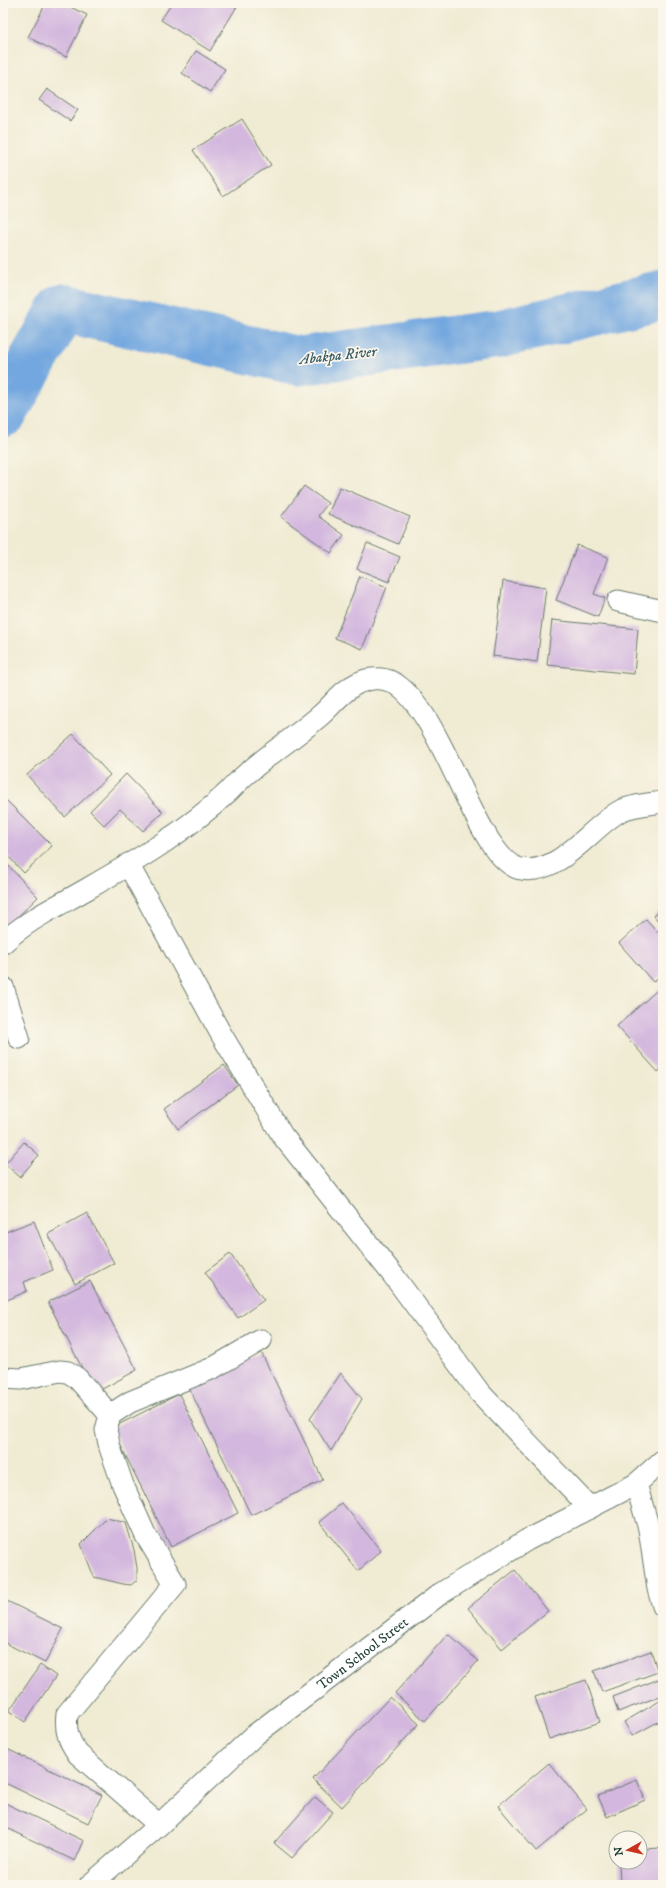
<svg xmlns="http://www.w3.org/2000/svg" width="666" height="1888" font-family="'IM FELL DW Pica',serif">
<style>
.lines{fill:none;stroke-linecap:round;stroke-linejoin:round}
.river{stroke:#73a7df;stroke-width:49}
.building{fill:#d3b7de}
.minor-casing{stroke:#687a6c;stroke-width:23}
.minor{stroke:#fff;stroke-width:21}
.labels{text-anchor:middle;stroke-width:3.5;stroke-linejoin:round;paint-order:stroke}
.street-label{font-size:14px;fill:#1f3d34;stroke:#fbf7ec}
.water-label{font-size:15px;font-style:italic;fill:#385d67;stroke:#fbf7ec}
</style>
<rect width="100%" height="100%" fill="#fbf7ec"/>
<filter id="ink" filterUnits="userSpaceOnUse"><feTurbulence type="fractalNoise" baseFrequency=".025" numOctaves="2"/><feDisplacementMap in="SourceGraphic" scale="8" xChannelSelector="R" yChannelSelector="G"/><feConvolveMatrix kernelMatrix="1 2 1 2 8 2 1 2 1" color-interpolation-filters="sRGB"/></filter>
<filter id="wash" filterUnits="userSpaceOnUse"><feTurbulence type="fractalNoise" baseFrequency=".012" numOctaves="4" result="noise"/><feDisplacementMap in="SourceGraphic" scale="16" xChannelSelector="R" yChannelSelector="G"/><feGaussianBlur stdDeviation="0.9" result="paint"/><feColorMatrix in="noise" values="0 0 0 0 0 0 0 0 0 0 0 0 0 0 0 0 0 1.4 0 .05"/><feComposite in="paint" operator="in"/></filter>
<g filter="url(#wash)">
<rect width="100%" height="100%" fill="#f0ebd3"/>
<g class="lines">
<polyline class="river" points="3,413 63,308 299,361 499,334 663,295"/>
</g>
<g id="blocks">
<g class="building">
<polygon points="46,3 62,3 87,15 66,57 28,37"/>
<polygon points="172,3 239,3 210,51 161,20"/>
<polygon points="196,51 225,69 210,92 182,73"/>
<polygon points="47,89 78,110 70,121 39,100"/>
<polygon points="242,119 271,165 223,196 193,150"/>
<polygon points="304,486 328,503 318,516 344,535 331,553 281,517"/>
<polygon points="340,487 410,517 398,544 328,514"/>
<polygon points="367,543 400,557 389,582 357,569"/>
<polygon points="577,545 608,557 594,594 605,598 598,617 556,600"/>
<polygon points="360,576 387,587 362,649 335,638"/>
<polygon points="503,581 546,588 537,662 493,656"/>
<polygon points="552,620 638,629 634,674 547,665"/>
<polygon points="73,734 110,775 65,817 27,775"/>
<polygon points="126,774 163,812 143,831 120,809 104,825 90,811"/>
<polygon points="6,800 52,846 24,873 3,851 3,802"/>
<polygon points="3,860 38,897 3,931"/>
<polygon points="663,908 663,927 654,916"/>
<polygon points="646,919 663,938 663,973 653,982 619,943"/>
<polygon points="663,985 663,1067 658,1072 617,1026"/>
<polygon points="224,1065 238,1085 178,1129 164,1109"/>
<polygon points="24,1142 39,1155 20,1177 5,1164"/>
<polygon points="87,1213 114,1263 75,1284 48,1234"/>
<polygon points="34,1221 53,1270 24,1282 27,1291 5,1301 3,1297 3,1233"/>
<polygon points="230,1254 264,1300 238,1318 205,1272"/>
<polygon points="90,1281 137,1370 95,1393 48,1302"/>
<polygon points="261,1352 323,1480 251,1515 189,1388"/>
<polygon points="341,1373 362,1399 331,1451 310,1419"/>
<polygon points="179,1394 238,1513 171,1547 112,1428"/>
<polygon points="342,1503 381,1551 358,1571 319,1522"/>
<polygon points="107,1518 126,1523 134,1550 137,1568 137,1580 131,1585 123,1584 94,1577 81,1544"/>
<polygon points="515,1570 548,1611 502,1649 468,1608"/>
<polygon points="3,1599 63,1629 45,1663 3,1642"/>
<polygon points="448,1634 478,1661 425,1721 395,1693"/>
<polygon points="651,1651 658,1672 602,1692 594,1671"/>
<polygon points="40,1665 56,1676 25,1722 9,1711"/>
<polygon points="659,1679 663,1695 618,1712 613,1697"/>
<polygon points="586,1680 600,1722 549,1739 535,1697"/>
<polygon points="390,1697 419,1724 342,1807 313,1779"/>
<polygon points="663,1699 663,1719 632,1736 624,1722"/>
<polygon points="3,1747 102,1795 88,1823 3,1782"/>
<polygon points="549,1763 587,1809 536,1851 498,1806"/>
<polygon points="637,1780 645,1800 607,1817 598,1796"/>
<polygon points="315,1797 333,1812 292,1858 274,1843"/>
<polygon points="3,1802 84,1841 75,1861 3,1826"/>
<polygon points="663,1848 663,1885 620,1885 619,1862 640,1862 640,1849"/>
</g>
</g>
</g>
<g filter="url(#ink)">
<use href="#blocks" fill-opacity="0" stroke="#687a6c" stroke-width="1"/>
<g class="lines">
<g class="minor-casing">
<g id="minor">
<polyline points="618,601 663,611"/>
<polyline points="128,864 221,1034 282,1135 393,1275 480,1393 590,1508"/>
<path d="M 3,943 C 28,919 58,906 87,889 C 136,861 187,831 228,792 C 235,785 242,777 250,771 C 273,751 299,734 322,714 C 334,703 343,690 358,683 C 368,678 382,677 392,682 C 444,709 476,861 521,869 C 559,876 590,828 620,811 C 632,805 650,804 663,802"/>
<polyline points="3,987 19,1038"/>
<polyline points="3,1378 21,1379 60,1371 68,1372 77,1378 110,1415"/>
<polyline points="636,1484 649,1529 658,1589 663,1606"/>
<path d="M 159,1825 L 78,1754 C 68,1740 65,1730 67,1714 L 175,1584 L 145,1534 L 123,1485 L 110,1448 L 106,1430 L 110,1415 L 130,1402 L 213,1368 L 261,1340"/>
<path id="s1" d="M 90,1885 L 159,1825 L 256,1734 L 440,1594 L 527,1540 L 636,1484 L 663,1460"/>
</g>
</g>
<use href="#minor" class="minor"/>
</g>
</g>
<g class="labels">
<g class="street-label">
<text dy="5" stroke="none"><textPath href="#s1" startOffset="358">Town School Street</textPath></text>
</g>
<g class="water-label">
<text transform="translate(338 355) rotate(-6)" y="5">Abakpa River</text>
</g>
</g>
<rect width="666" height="1888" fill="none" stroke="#fbf7ec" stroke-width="16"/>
<g transform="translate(628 1850) rotate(262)"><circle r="19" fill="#fbf7ec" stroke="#a3ada2"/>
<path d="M0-3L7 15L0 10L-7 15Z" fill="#c8321e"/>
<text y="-6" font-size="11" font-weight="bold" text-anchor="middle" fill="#1f3d34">N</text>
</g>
</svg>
